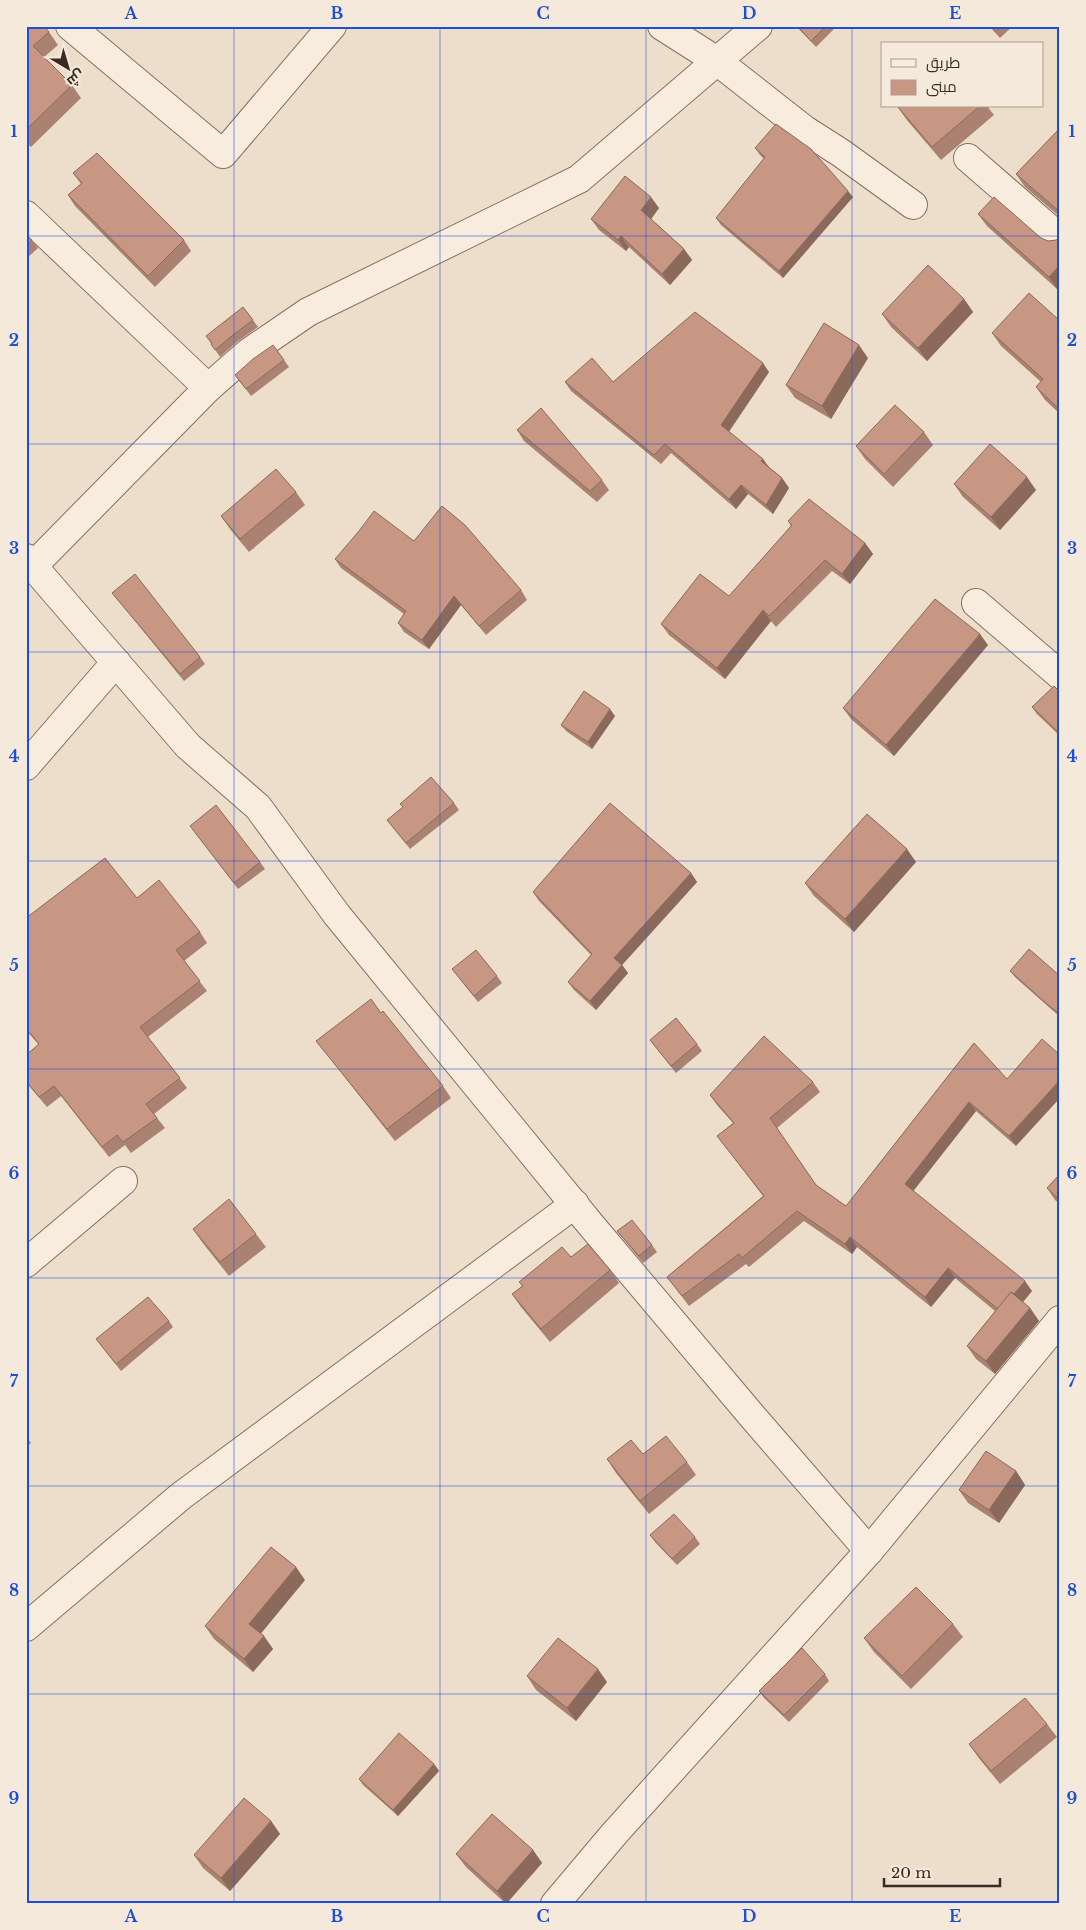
<svg xmlns="http://www.w3.org/2000/svg" width="1086" height="1930" font-family="'Libre Baskerville',Cairo,serif">
<style>
.lines{fill:none;stroke-linecap:round;stroke-linejoin:round}
.minor-casing{stroke:#887060;stroke-width:30}
.minor{stroke:#f7ecde;stroke-width:28}
.wall{fill:#ab8272}
.shaded-wall{fill:#8b6a5c}
.building{fill:#c79784;stroke:#8b6a5c}
.grid{fill:none;stroke:#1d4ed8;stroke-width:1;stroke-opacity:0.55}
.neatline{fill:none;stroke:#1d4ed8;stroke-width:2}
.grid-label{font-size:16px;text-anchor:middle;font-weight:bold;fill:#1d4ed8}
</style>
<rect width="100%" height="100%" fill="#ecdecb"/>
<g class="lines">
<g class="minor-casing">
<g id="minor">
<polyline points="70,26 223,154 332,26"/>
<polyline points="662,26 717,61 805,130 841,153 913,205"/>
<polyline points="968,158 1060,238"/>
<polyline points="26,215 208,388"/>
<polyline points="26,558 188,746 258,807 337,915 591,1225 752,1416 869,1551"/>
<polyline points="33,566 208,388 248,353 308,312 579,179 758,26"/>
<polyline points="976,603 1060,675"/>
<polyline points="26,766 116,662"/>
<polyline points="26,1263 123,1181"/>
<polyline points="26,1627 181,1496 575,1204"/>
<polyline points="555,1904 614,1834 869,1551 1060,1320"/>
</g>
</g>
<use href="#minor" class="minor"/>
</g>
<g class="wall">
<polygon points="26,26 49,32 58,45 44,57 72,85 81,98 31,147 26,142"/>
<polygon points="796,26 837,26 816,47"/>
<polygon points="989,26 1013,26 1000,38"/>
<polygon points="897,106 987,106 994,115 941,160 906,119"/>
<polygon points="1060,128 1060,217 1025,187 1016,174"/>
<polygon points="755,148 853,197 783,278 721,225 716,218 764,159 760,155"/>
<polygon points="73,173 184,240 191,251 155,287 75,206 68,195 81,184"/>
<polygon points="659,208 651,219 684,249 692,260 670,285 629,247 626,251 599,230 591,219"/>
<polygon points="978,214 1048,241 1056,240 1060,238 1060,287 1057,289 987,226"/>
<polygon points="26,235 32,240 38,248 26,259"/>
<polygon points="964,299 973,312 927,361 891,327 882,314"/>
<polygon points="253,320 258,327 238,341 220,357 206,336"/>
<polygon points="1060,321 1060,414 1045,400 1036,387 1041,382 1001,346 992,333"/>
<polygon points="868,358 831,419 795,398 786,385"/>
<polygon points="284,360 289,367 251,396 235,375"/>
<polygon points="769,372 729,432 763,459 769,467 782,478 789,488 773,514 748,494 736,509 671,453 661,464 571,391 565,382 613,382"/>
<polygon points="517,430 602,480 609,490 597,502 524,441"/>
<polygon points="924,432 933,445 893,487 865,459 856,446"/>
<polygon points="954,484 1036,490 1000,530 963,497"/>
<polygon points="296,492 305,505 249,552 230,529 221,516"/>
<polygon points="788,521 865,543 873,554 850,584 832,571 776,627 771,621 725,679 669,635 661,624 729,596 791,526"/>
<polygon points="414,541 521,590 527,600 486,635 461,605 429,649 404,632 398,623 404,614 341,568 335,559"/>
<polygon points="112,593 200,657 205,664 184,681 117,599"/>
<polygon points="988,645 894,756 851,719 843,708"/>
<polygon points="1060,692 1060,736 1037,714 1032,707"/>
<polygon points="615,716 592,749 566,731 561,725"/>
<polygon points="454,803 459,810 410,849 387,820"/>
<polygon points="195,832 260,862 265,869 238,889"/>
<polygon points="916,862 854,932 814,896 805,883"/>
<polygon points="691,873 697,882 622,965 628,973 596,1010 574,990 568,982 591,955 539,901 533,892"/>
<polygon points="137,898 200,932 207,943 184,961 207,991 148,1037 187,1088 154,1114 165,1128 131,1153 125,1145 109,1157 61,1096 47,1107 26,1082 26,1055 39,1045 26,1030 26,918"/>
<polygon points="452,969 497,976 502,983 478,1002"/>
<polygon points="1010,971 1060,976 1060,1017 1015,977"/>
<polygon points="381,1013 443,1086 451,1098 395,1141 325,1052 316,1041"/>
<polygon points="650,1040 697,1044 702,1051 676,1073"/>
<polygon points="974,1043 1016,1146 976,1111 913,1191 1032,1291 1023,1302 1030,1308 1039,1321 995,1374 976,1359 967,1346 995,1311 955,1278 931,1307 857,1247 852,1254 804,1221 749,1267 746,1264 689,1306 667,1277 763,1196 717,1136 733,1123 717,1105 710,1095 813,1082 820,1092 777,1128 816,1185 846,1206"/>
<polygon points="1060,1174 1060,1204 1055,1200 1047,1188"/>
<polygon points="193,1229 256,1234 266,1247 229,1276 202,1242"/>
<polygon points="617,1231 652,1245 657,1252 643,1263"/>
<polygon points="610,1270 619,1283 550,1342 521,1307 512,1294 522,1286 519,1282"/>
<polygon points="169,1321 173,1327 121,1371 96,1339"/>
<polygon points="26,1436 31,1443 26,1447"/>
<polygon points="643,1454 687,1462 696,1475 649,1514 616,1473 607,1459"/>
<polygon points="1016,1471 1025,1485 999,1523 968,1503 959,1490"/>
<polygon points="650,1535 695,1537 700,1544 677,1565 655,1542"/>
<polygon points="305,1580 261,1633 273,1649 253,1672 214,1639 205,1626"/>
<polygon points="953,1624 963,1637 911,1689 874,1652 864,1638"/>
<polygon points="825,1674 829,1681 789,1722 764,1698 759,1691"/>
<polygon points="527,1676 607,1682 576,1721 536,1690"/>
<polygon points="1047,1724 1057,1737 1000,1784 978,1757 969,1744"/>
<polygon points="434,1764 439,1771 398,1816 363,1785 359,1779"/>
<polygon points="271,1821 280,1834 230,1891 203,1868 194,1855"/>
<polygon points="533,1850 542,1863 506,1904 466,1867 456,1854"/>
</g>
<g class="shaded-wall">
<polygon points="848,191 853,197 783,278 779,271"/>
<polygon points="651,197 659,208 649,222 641,210"/>
<polygon points="621,236 629,247 626,251 618,240"/>
<polygon points="684,249 692,260 670,285 662,274"/>
<polygon points="1060,265 1060,287 1057,289 1049,277"/>
<polygon points="964,299 973,312 927,361 918,348"/>
<polygon points="859,345 868,358 831,419 822,406"/>
<polygon points="763,363 769,372 727,434 721,425"/>
<polygon points="763,459 769,468 761,461"/>
<polygon points="1027,477 1036,490 1000,530 991,517"/>
<polygon points="782,478 789,488 773,514 766,505"/>
<polygon points="741,485 748,494 736,509 729,499"/>
<polygon points="865,543 873,554 850,584 842,574"/>
<polygon points="454,596 461,605 429,649 422,640"/>
<polygon points="763,610 771,621 725,679 717,668"/>
<polygon points="980,634 988,645 894,756 886,745"/>
<polygon points="610,709 615,716 592,749 588,742"/>
<polygon points="907,849 916,862 854,932 845,919"/>
<polygon points="691,873 697,882 622,965 628,973 596,1010 590,1001 614,958"/>
<polygon points="1060,1080 1060,1098 1016,1146 1009,1136"/>
<polygon points="969,1102 976,1111 911,1194 905,1184"/>
<polygon points="850,1237 857,1247 852,1254 845,1244"/>
<polygon points="948,1268 955,1278 931,1307 925,1297"/>
<polygon points="1025,1281 1032,1291 1007,1321 1001,1311"/>
<polygon points="1030,1308 1039,1321 995,1374 986,1361"/>
<polygon points="1016,1471 1025,1485 999,1523 989,1510"/>
<polygon points="296,1567 305,1580 258,1637 249,1624"/>
<polygon points="264,1636 273,1649 253,1672 244,1659"/>
<polygon points="598,1669 607,1682 576,1721 567,1708"/>
<polygon points="434,1764 439,1771 398,1816 393,1810"/>
<polygon points="271,1821 280,1834 230,1891 221,1878"/>
<polygon points="533,1850 542,1863 506,1904 497,1891"/>
</g>
<g class="building">
<polygon points="26,26 44,26 49,32 33,46 72,85 26,130 26,84 27,83 26,81"/>
<polygon points="797,26 826,26 811,41"/>
<polygon points="991,26 1001,26 996,31"/>
<polygon points="897,106 980,106 932,147"/>
<polygon points="776,124 811,149 848,191 779,271 716,218 765,157 755,148"/>
<polygon points="1060,128 1060,212 1016,174"/>
<polygon points="97,153 184,240 148,276 68,195 82,183 73,173"/>
<polygon points="625,176 651,197 641,210 684,249 662,274 621,236 618,240 591,219"/>
<polygon points="994,197 1041,238 1048,241 1056,240 1060,238 1060,265 1049,277 978,214"/>
<polygon points="26,235 32,240 26,245"/>
<polygon points="928,265 964,299 918,348 882,314"/>
<polygon points="1029,293 1060,321 1060,410 1036,387 1043,379 992,333"/>
<polygon points="243,307 253,320 233,335 215,350 211,344 212,343 206,336"/>
<polygon points="695,312 763,363 721,425 763,459 761,461 782,478 766,505 741,485 729,499 665,444 654,455 565,382 592,358 613,382"/>
<polygon points="824,323 859,345 822,406 786,385"/>
<polygon points="273,345 284,360 246,389 235,375 253,359"/>
<polygon points="895,405 924,432 884,474 856,446"/>
<polygon points="541,408 602,480 590,491 517,430"/>
<polygon points="990,444 1027,477 991,517 954,484"/>
<polygon points="276,469 296,492 240,539 221,516"/>
<polygon points="809,499 865,543 842,574 825,560 769,616 763,610 717,668 661,624 700,574 729,596 792,525 788,521"/>
<polygon points="442,506 465,525 521,590 479,626 454,596 422,640 398,623 406,611 335,559 359,531 374,511 414,541"/>
<polygon points="135,574 200,657 180,674 112,593"/>
<polygon points="935,599 980,634 886,745 843,708"/>
<polygon points="1054,686 1060,692 1060,734 1032,707"/>
<polygon points="584,691 610,709 588,742 561,725"/>
<polygon points="431,777 454,803 406,843 387,820 403,807 400,804"/>
<polygon points="610,803 691,873 614,958 622,965 590,1001 568,982 592,954 533,892"/>
<polygon points="216,805 260,862 234,883 190,826"/>
<polygon points="867,814 907,849 845,919 805,883"/>
<polygon points="105,858 137,898 159,880 200,932 176,950 200,981 140,1027 180,1078 146,1104 157,1118 123,1142 117,1135 102,1147 54,1086 39,1097 26,1081 26,1055 39,1044 26,1028 26,918"/>
<polygon points="1029,949 1060,976 1060,1014 1048,1005 1010,971"/>
<polygon points="476,950 497,976 474,996 452,969"/>
<polygon points="371,999 381,1013 383,1011 443,1086 387,1129 316,1041"/>
<polygon points="676,1018 697,1044 671,1066 650,1040"/>
<polygon points="764,1036 813,1082 770,1118 816,1185 846,1206 974,1043 1007,1079 1042,1039 1060,1055 1060,1080 1009,1136 969,1102 905,1184 1025,1281 1014,1294 1011,1292 998,1309 948,1268 925,1297 850,1237 845,1244 797,1211 742,1258 739,1254 682,1296 667,1277 764,1196 717,1136 734,1123 710,1095"/>
<polygon points="1060,1174 1060,1200 1047,1188"/>
<polygon points="229,1199 256,1234 220,1262 193,1229"/>
<polygon points="632,1220 652,1245 639,1256 617,1231"/>
<polygon points="588,1244 610,1270 541,1329 512,1294 523,1286 519,1282 562,1247 571,1257"/>
<polygon points="1011,1292 1030,1308 986,1361 967,1346"/>
<polygon points="148,1297 169,1321 116,1364 96,1339"/>
<polygon points="666,1436 687,1462 640,1501 607,1459 631,1440 643,1454"/>
<polygon points="986,1451 1016,1471 989,1510 959,1490"/>
<polygon points="674,1514 695,1537 672,1559 650,1535"/>
<polygon points="271,1547 296,1567 249,1624 264,1636 244,1659 205,1626"/>
<polygon points="916,1587 953,1624 902,1676 864,1638"/>
<polygon points="558,1638 598,1669 567,1708 527,1676"/>
<polygon points="802,1648 825,1674 784,1715 759,1691"/>
<polygon points="1025,1698 1047,1724 991,1771 969,1744"/>
<polygon points="399,1733 434,1764 393,1810 359,1779"/>
<polygon points="244,1798 271,1821 221,1878 194,1855"/>
<polygon points="492,1814 533,1850 497,1891 456,1854"/>
</g>
<path class="grid" d="M 234,26 L 234,1904M 440,26 L 440,1904M 646,26 L 646,1904M 852,26 L 852,1904M 26,236 L 1060,236M 26,444 L 1060,444M 26,652 L 1060,652M 26,861 L 1060,861M 26,1069 L 1060,1069M 26,1278 L 1060,1278M 26,1486 L 1060,1486M 26,1694 L 1060,1694"/>
<rect width="1086" height="1930" fill="none" stroke="#f4e9da" stroke-width="55"/>
<rect x="881" y="42" width="162" height="65" fill="#f4e9da" stroke="#aa9d90"/>
<rect x="891" y="59" width="25" height="8" fill="#f7ecde" stroke="#aa9d90"/>
<text x="926" y="68" font-size="15" fill="#3a2b22">طريق</text>
<rect x="891" y="80" width="25" height="15" fill="#c79784" stroke="#aa9d90"/>
<text x="926" y="92" font-size="15" fill="#3a2b22">مبنى</text>
<g transform="translate(68 68) rotate(142)" stroke="#f4e9da" stroke-width="4" paint-order="stroke">
<path d="M0-4L9 19L0 12L-9 19Z" fill="#3a2b22"/>
<text y="-8" font-size="14" font-weight="bold" text-anchor="middle" fill="#3a2b22">ش</text>
</g>
<path d="M884 1878v8h116v-8" fill="none" stroke="#3a2b22" stroke-width="2.5"/>
<text x="891" y="1878" font-size="15" fill="#3a2b22" stroke="#f4e9da" stroke-width="4" paint-order="stroke">20 m</text>
<rect x="28" y="28" width="1030" height="1874" class="neatline"/>
<g class="grid-label">
<text x="131" y="19">A</text>
<text x="337" y="19">B</text>
<text x="543" y="19">C</text>
<text x="749" y="19">D</text>
<text x="955" y="19">E</text>
<text x="14" y="137">1</text>
<text x="1072" y="137">1</text>
<text x="14" y="346">2</text>
<text x="1072" y="346">2</text>
<text x="14" y="554">3</text>
<text x="1072" y="554">3</text>
<text x="14" y="762">4</text>
<text x="1072" y="762">4</text>
<text x="14" y="971">5</text>
<text x="1072" y="971">5</text>
<text x="14" y="1179">6</text>
<text x="1072" y="1179">6</text>
<text x="14" y="1387">7</text>
<text x="1072" y="1387">7</text>
<text x="14" y="1596">8</text>
<text x="1072" y="1596">8</text>
<text x="14" y="1804">9</text>
<text x="1072" y="1804">9</text>
<text x="131" y="1922">A</text>
<text x="337" y="1922">B</text>
<text x="543" y="1922">C</text>
<text x="749" y="1922">D</text>
<text x="955" y="1922">E</text>
</g>
</svg>
